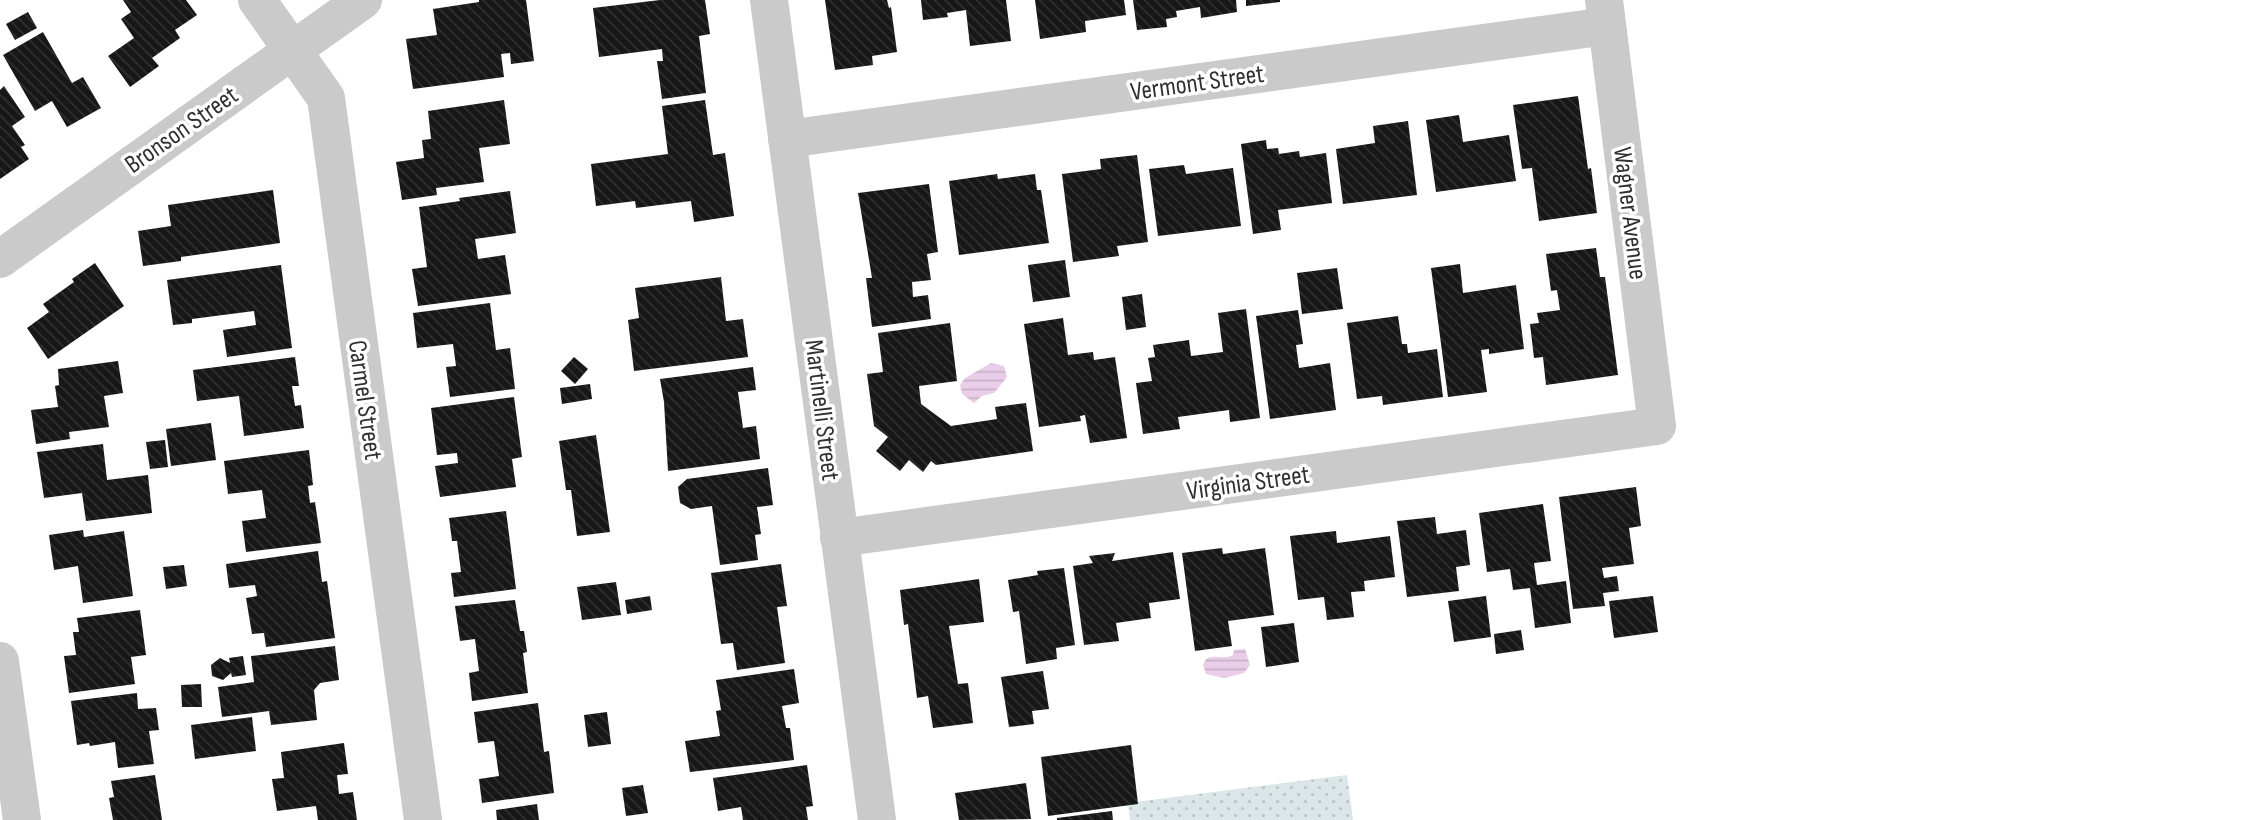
<svg xmlns="http://www.w3.org/2000/svg" width="2253" height="820" font-family="'Sofia Sans Condensed',sans-serif">
<style>
.park{fill:url(#park-dots)}
.water{fill:url(#water-rules)}
.building{fill:url(#building-back-hatch)}
.lines{fill:none;stroke-linecap:round;stroke-linejoin:round}
.minor{stroke:#cacaca;stroke-width:38}
.tertiary{stroke:#cacaca;stroke-width:38}
.labels{text-anchor:middle;stroke-width:7;stroke-linejoin:round;paint-order:stroke}
.street-label{font-size:26px;fill:#303030;stroke:#fff}
</style>
<defs>
<pattern id="park-dots" width="8" height="8" patternUnits="userSpaceOnUse" patternTransform="scale(1.75)"><rect width="8" height="8" fill="#dae6e7"/><path d="M2 2h.1M6 6h.1" fill="none" stroke="#bbc6c6" stroke-width="1.8" stroke-linecap="round"/></pattern>
<pattern id="water-rules" width="6" height="5" patternUnits="userSpaceOnUse" patternTransform="scale(1.75)"><rect width="6" height="5" fill="#eacee9"/><path d="M0 2.5h6" fill="none" stroke="#c9b1c8"/></pattern>
<pattern id="building-back-hatch" width="6" height="6" patternUnits="userSpaceOnUse" patternTransform="scale(1.75)"><rect width="6" height="6" fill="#171717"/><path d="M-1 5l2 2M0 0l6 6M5-1l2 2" fill="none" stroke="#303030"/></pattern>
</defs>
<rect width="100%" height="100%" fill="#fff"/>
<polygon class="park" points="1347,775 1353,820 1130,820 1128,803"/>
<g class="water">
<polygon points="991,363 1004,366 1007,377 994,393 982,396 974,403 962,394 960,385 965,378"/>
<path d="M 1245,649 L 1250,665 L 1244,673 L 1224,678 L 1206,674 L 1203,665 L 1206,659 C 1215,654 1225,660 1233,655 L 1234,650 Z"/>
</g>
<g class="building">
<polygon points="123,0 186,0 197,15 175,30 180,38 152,58 159,66 130,87 108,56 134,38 121,19 131,12"/>
<polygon points="479,0 526,0 534,61 511,64 510,53 501,54 504,77 413,89 406,39 437,35 433,9 479,2"/>
<polygon points="660,0 705,0 710,34 699,36 706,93 662,99 657,61 663,61 662,49 599,57 593,8"/>
<polygon points="825,0 887,0 889,8 891,7 897,52 872,56 873,65 835,70"/>
<polygon points="921,0 1006,0 1011,41 970,46 966,10 947,13 948,17 923,20"/>
<polygon points="1035,0 1124,0 1126,15 1085,21 1086,32 1040,39"/>
<polygon points="1133,0 1236,0 1237,12 1201,18 1200,7 1176,11 1177,17 1166,19 1167,27 1137,30"/>
<polygon points="1246,0 1280,0 1280,2 1246,6"/>
<polygon points="28,12 37,28 15,40 6,24"/>
<polygon points="43,32 72,83 83,77 101,108 67,127 52,101 35,111 3,55"/>
<polygon points="4,86 25,117 12,126 25,145 21,147 29,159 0,179 0,90"/>
<polygon points="1578,96 1588,169 1591,168 1597,213 1539,221 1532,168 1522,169 1513,105"/>
<polygon points="504,100 510,144 479,148 484,182 436,188 437,195 402,200 396,162 424,158 422,140 431,139 428,111"/>
<polygon points="705,100 713,155 725,153 734,216 694,222 691,201 636,208 635,201 596,206 591,164 668,154 662,106"/>
<polygon points="1459,115 1463,142 1509,135 1516,181 1436,192 1426,120"/>
<polygon points="1408,121 1417,195 1343,204 1336,149 1375,143 1373,126"/>
<polygon points="1266,140 1267,149 1278,148 1279,154 1299,151 1300,157 1326,153 1332,203 1278,210 1281,230 1253,234 1241,144"/>
<polygon points="1137,155 1148,242 1117,246 1119,256 1073,262 1062,174 1101,169 1100,159"/>
<polygon points="1184,165 1186,174 1233,168 1241,226 1158,236 1149,169"/>
<polygon points="997,174 998,179 1035,174 1037,190 1041,190 1049,243 959,255 949,181"/>
<polygon points="929,184 938,252 927,254 931,280 912,282 913,297 928,295 931,319 872,327 866,278 872,278 858,193"/>
<polygon points="273,190 280,243 181,257 181,261 143,266 138,231 171,226 168,205"/>
<polygon points="510,191 516,233 475,239 478,259 505,255 511,294 418,306 412,269 427,267 419,207 460,201 459,198"/>
<polygon points="1596,248 1600,277 1605,277 1618,375 1546,385 1543,357 1534,358 1530,324 1539,323 1537,313 1560,310 1557,290 1551,291 1546,254"/>
<polygon points="1065,260 1070,297 1033,302 1028,265"/>
<polygon points="95,263 124,306 48,359 27,328 49,312 43,304 74,282 72,279"/>
<polygon points="1460,264 1463,293 1516,285 1524,349 1489,354 1489,349 1481,350 1487,392 1448,397 1431,268"/>
<polygon points="281,265 292,348 227,357 223,330 256,325 254,311 192,319 192,323 173,325 167,280"/>
<polygon points="1337,268 1343,309 1302,314 1297,273"/>
<polygon points="721,277 726,321 743,319 748,357 634,371 628,320 639,318 635,288"/>
<polygon points="1142,294 1146,327 1126,330 1122,297"/>
<polygon points="490,303 496,350 510,348 515,389 450,397 446,367 456,366 453,344 417,348 413,313"/>
<polygon points="1246,309 1260,418 1230,422 1229,410 1178,417 1180,429 1143,434 1136,383 1152,381 1148,358 1155,357 1153,345 1189,340 1191,356 1223,352 1218,313"/>
<polygon points="1298,310 1303,344 1296,345 1299,368 1330,363 1336,410 1270,419 1256,316"/>
<polygon points="1398,316 1402,344 1407,344 1408,353 1437,349 1443,397 1383,405 1382,396 1357,399 1347,323"/>
<polygon points="1063,318 1068,355 1093,352 1094,360 1115,357 1127,438 1090,443 1085,415 1080,416 1081,421 1039,427 1024,324"/>
<polygon points="950,323 957,381 919,386 921,404 951,426 997,419 995,407 1026,403 1033,451 936,465 931,461 923,472 909,460 900,471 876,451 888,437 874,426 867,374 883,372 878,333"/>
<polygon points="295,357 299,386 292,386 295,406 301,405 304,428 244,436 239,396 197,401 193,370"/>
<polygon points="574,357 588,369 575,384 561,371"/>
<polygon points="118,361 123,393 104,396 109,427 69,432 70,439 36,444 31,410 58,407 55,386 59,385 58,369"/>
<polygon points="753,367 756,390 738,392 743,428 756,426 760,459 668,471 664,402 660,379"/>
<polygon points="590,384 592,399 562,404 560,388"/>
<polygon points="514,397 522,457 512,459 516,487 440,497 435,466 458,463 457,453 437,455 431,408"/>
<polygon points="211,423 216,460 171,466 166,429"/>
<polygon points="596,435 610,532 577,536 571,490 566,490 559,441"/>
<polygon points="165,440 168,467 150,469 146,442"/>
<polygon points="103,444 107,480 148,475 152,513 86,521 82,493 44,498 37,452"/>
<polygon points="309,450 313,485 308,486 310,503 315,502 321,543 246,552 242,521 266,518 262,490 228,494 224,461"/>
<polygon points="768,468 773,505 757,507 761,534 755,535 758,560 720,565 712,506 691,509 680,503 678,487 687,479"/>
<polygon points="1636,487 1641,526 1629,528 1634,564 1602,568 1604,578 1617,576 1619,591 1603,593 1605,606 1573,609 1559,497"/>
<polygon points="1543,504 1551,561 1534,563 1537,585 1566,581 1571,623 1535,628 1530,588 1513,590 1510,569 1487,572 1479,513"/>
<polygon points="506,511 516,589 454,597 451,573 461,572 457,541 452,541 449,518"/>
<polygon points="1435,517 1437,534 1466,530 1470,565 1456,567 1459,591 1407,597 1397,521"/>
<polygon points="83,530 84,537 124,531 133,596 83,603 78,566 54,570 49,535"/>
<polygon points="1336,531 1337,543 1390,536 1395,577 1364,581 1365,591 1351,592 1354,617 1327,620 1324,597 1298,600 1290,536"/>
<polygon points="1222,548 1223,554 1265,548 1274,615 1228,621 1232,646 1195,651 1182,553"/>
<polygon points="318,551 322,582 327,581 335,638 266,647 264,633 252,634 246,598 257,596 255,585 229,588 226,564"/>
<polygon points="1173,552 1180,599 1149,603 1151,618 1116,623 1119,641 1084,645 1073,566 1093,563 1089,556 1115,553 1112,561"/>
<polygon points="781,564 787,606 777,607 785,663 737,670 733,643 721,644 711,573"/>
<polygon points="184,565 187,586 166,589 163,567"/>
<polygon points="1064,568 1075,645 1056,648 1057,659 1026,664 1019,611 1013,612 1008,580 1038,575 1037,571"/>
<polygon points="979,579 984,622 949,626 958,684 968,683 973,723 933,728 928,696 917,698 908,624 904,625 900,590"/>
<polygon points="616,582 621,615 582,620 577,587"/>
<polygon points="650,596 652,610 627,614 625,600"/>
<polygon points="1486,596 1491,637 1454,642 1448,601"/>
<polygon points="1653,596 1658,632 1614,638 1609,601"/>
<polygon points="515,600 520,631 524,631 527,652 523,653 528,693 472,701 469,673 479,671 475,639 460,641 455,606"/>
<polygon points="140,610 146,655 131,657 135,684 69,693 64,656 76,655 73,632 79,632 77,618"/>
<polygon points="1294,623 1299,662 1266,667 1261,627"/>
<polygon points="1521,630 1524,650 1496,654 1494,634"/>
<polygon points="335,646 339,680 320,683 314,690 317,720 271,725 269,711 222,717 218,687 254,682 251,656"/>
<polygon points="243,656 246,675 232,677 231,673 223,680 212,676 211,665 220,658 230,663 229,658"/>
<polygon points="794,669 799,703 782,706 786,728 790,728 794,760 690,772 685,741 720,736 716,711 721,710 716,680"/>
<polygon points="1043,671 1049,709 1032,711 1034,724 1009,727 1001,677"/>
<polygon points="201,684 202,707 182,707 181,685"/>
<polygon points="137,693 138,709 156,708 159,730 149,731 154,764 118,768 115,742 90,746 89,743 77,745 71,701"/>
<polygon points="538,703 544,752 549,751 554,793 482,803 479,779 499,776 494,741 478,743 474,712"/>
<polygon points="607,712 611,744 588,747 584,715"/>
<polygon points="252,717 256,751 195,759 191,725"/>
<polygon points="344,743 348,774 337,775 339,794 353,792 357,820 318,820 316,806 277,811 272,779 284,778 281,752"/>
<polygon points="1131,745 1138,804 1048,816 1041,757"/>
<polygon points="807,765 813,806 806,807 808,820 743,820 741,807 718,811 713,778"/>
<polygon points="155,775 162,820 113,820 109,798 114,797 111,781"/>
<polygon points="1026,783 1031,819 959,820 955,793"/>
<polygon points="643,785 648,813 626,816 622,788"/>
<polygon points="537,804 539,820 497,820 496,810"/>
<polygon points="1112,811 1113,820 1057,820 1057,818"/>
</g>
<g class="lines">
<g class="minor">
<polyline points="257,0 326,98 423,820"/>
<polyline points="787,139 1607,26"/>
<polyline points="0,259 363,0"/>
<polyline points="839,538 1657,426 1604,0"/>
<polyline points="0,661 22,820"/>
</g>
<polyline class="tertiary" points="769,0 877,820"/>
</g>
<g class="labels">
<g class="street-label">
<text transform="translate(1197 82) rotate(-8)" y="9">Vermont Street</text>
<text transform="translate(181 129) rotate(-35)" y="9">Bronson Street</text>
<text transform="translate(1631 213) rotate(83)" y="9">Wagner Avenue</text>
<text transform="translate(366 400) rotate(82)" y="9">Carmel Street</text>
<text transform="translate(823 410) rotate(83)" y="9">Martinelli Street</text>
<text transform="translate(1248 482) rotate(-8)" y="9">Virginia Street</text>
</g>
</g>
</svg>
